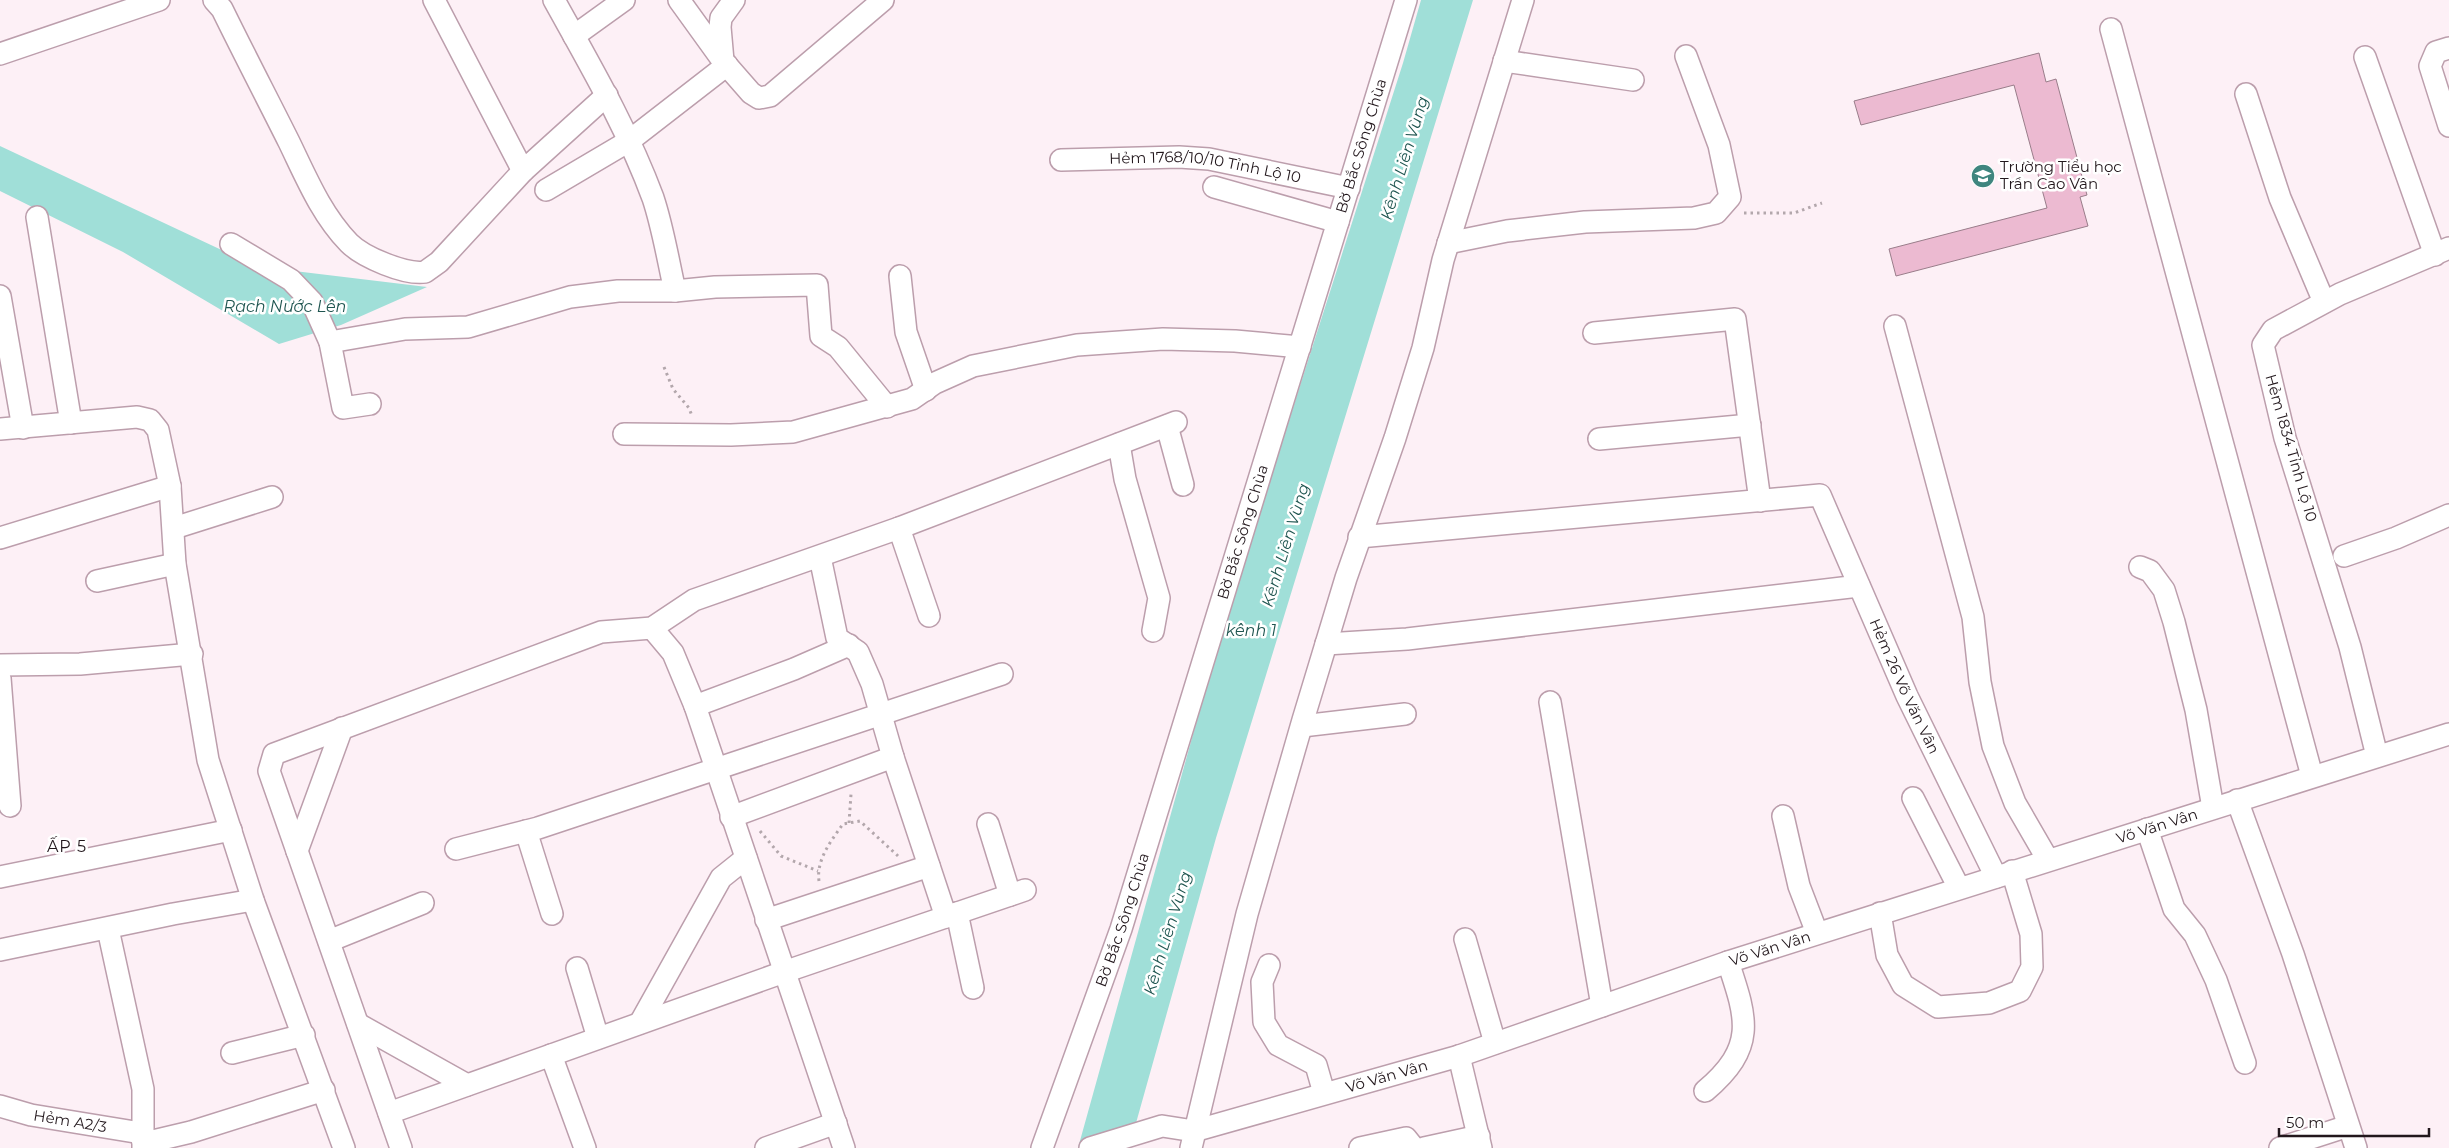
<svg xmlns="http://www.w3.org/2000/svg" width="2449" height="1148" font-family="Montserrat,sans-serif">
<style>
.water{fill:#a0dfd8}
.building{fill:#ecbad1;stroke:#997d8a}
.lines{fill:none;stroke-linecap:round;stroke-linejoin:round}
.minor-casing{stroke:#bc9eac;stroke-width:24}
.path{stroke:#b3a7ac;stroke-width:3;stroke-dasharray:2.5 4;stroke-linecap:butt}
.minor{stroke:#fff;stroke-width:21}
.labels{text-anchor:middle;stroke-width:5;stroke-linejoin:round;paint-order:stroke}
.street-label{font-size:15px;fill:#22171c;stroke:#fff}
.poi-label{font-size:15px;fill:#22171c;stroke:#fff;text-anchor:start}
.water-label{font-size:16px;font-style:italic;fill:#1f5550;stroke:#fff}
.neighbourhood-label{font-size:16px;letter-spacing:1px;fill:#22171c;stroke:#fff}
</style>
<rect width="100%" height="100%" fill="#fdf0f6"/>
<g class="water">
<polygon points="1421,0 1473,0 1216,838 1129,1148 1078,1148 1222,630 1403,63"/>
<polygon points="0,146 228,253 286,270 427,287 341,325 279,344 123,252 0,191"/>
</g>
<polygon class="building" points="2039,53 2046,82 2056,79 2087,195 2080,197 2088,226 1896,276 1889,249 2047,208 2014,85 1861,125 1854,101"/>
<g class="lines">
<g class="minor-casing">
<g id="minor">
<path d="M 214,0 L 222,9 C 244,54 267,98 289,142 C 306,177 321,214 349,243 C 363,257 405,275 425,272 L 439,262 L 523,171 L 607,95"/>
<polyline points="434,0 523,171"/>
<path d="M 554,0 C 590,65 627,128 653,198 C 663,228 668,260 675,291"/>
<polyline points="679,0 723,61"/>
<polyline points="734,0 721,18 720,27 723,61 751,93 759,98 770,96 883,0"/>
<polyline points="2111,29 2312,776"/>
<polyline points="574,36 624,0"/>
<polyline points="2449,48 2436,52 2430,66 2449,126"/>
<polyline points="0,54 159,0"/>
<polyline points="2365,57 2435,255"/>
<polyline points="1504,61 1633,80"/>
<polyline points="2246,94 2280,198 2324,302"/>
<path id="s1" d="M 1061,160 L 1179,157 L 1209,159 L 1349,188"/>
<polyline points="1214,187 1338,222"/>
<polyline points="546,190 629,141 727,65"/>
<polyline points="37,217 71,423"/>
<polyline points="1448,243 1507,231 1585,222 1694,218 1716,213 1730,197 1719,145 1686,56"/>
<polyline points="231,244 291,280 312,302 330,342"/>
<polyline points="900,276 906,332 926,390"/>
<polyline points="0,296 23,428"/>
<polyline points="1895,326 1973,617 1980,682 1993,746 2015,803 2048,860"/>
<polyline points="1594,333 1735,319 1760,501"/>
<polyline points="370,404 343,408 330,342 405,329 468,327 570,297 618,291 675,291 715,287 817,285 821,336 838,347 887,407"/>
<polyline points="1167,426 1183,485"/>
<polyline points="0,429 137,417 150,420 158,430 170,486 175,564 208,760 253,900 344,1148"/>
<polyline points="624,434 731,435 793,432 912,399 935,383 973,366 1077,345 1163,339 1235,341 1300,347"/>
<polyline points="1599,439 1750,425"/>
<polyline points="1119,444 1125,479 1159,598 1153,631"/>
<polyline points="174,528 272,497"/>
<polyline points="899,528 929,616"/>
<path id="s2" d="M 1359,537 L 1820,495 L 1907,696 L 1996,877"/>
<polyline points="0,538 170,486"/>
<polyline points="2344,556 2396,538 2449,515"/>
<polyline points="820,557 837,638 858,652 872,684 893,757 946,917"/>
<polyline points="2140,567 2150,571 2164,590 2174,622 2196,710 2213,808"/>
<polyline points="97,581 175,564"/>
<polyline points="652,628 673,653 695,706 844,1148"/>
<polyline points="1326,644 1407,639 1859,586"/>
<polyline points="0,665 80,664 192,654"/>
<polyline points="0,678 10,806"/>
<polyline points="1550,702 1602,1006"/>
<polyline points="695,706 794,669 849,645"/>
<polyline points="1302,726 1405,714"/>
<polyline points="2377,756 2350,647 2285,438 2263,345 2273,330 2340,294 2449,248"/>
<polyline points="1913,798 1959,888"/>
<polyline points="2237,800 2293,954 2356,1148"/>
<polyline points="1783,816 1799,886 1817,933"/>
<polyline points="731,817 893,757"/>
<polyline points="988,824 1010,895"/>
<polyline points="2147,829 2174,909 2195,935 2216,980 2245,1063"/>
<polyline points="526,831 552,914"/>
<polyline points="456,849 538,828 1002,674"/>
<polyline points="297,851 342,728"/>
<polyline points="0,877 231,830"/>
<polyline points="957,913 973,988"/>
<polyline points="1880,913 1887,955 1903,985 1938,1007 1989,1003 2020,991 2032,967 2031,934 2012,871"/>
<polyline points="766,920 929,866"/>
<polyline points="108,929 143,1089 143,1148"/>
<polyline points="1465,939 1495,1043"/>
<polyline points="329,941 423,903"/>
<polyline points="0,950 173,914 253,900"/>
<polyline points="1269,965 1262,982 1264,1022 1278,1045 1316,1065 1324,1093"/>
<polyline points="577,968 598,1038"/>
<polyline points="640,1023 721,878 746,858"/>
<polyline points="358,1024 467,1085"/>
<polyline points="232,1053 304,1035"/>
<polyline points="551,1055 585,1148"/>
<polyline points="1459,1056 1481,1148"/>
<path d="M 1705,1091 C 1757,1047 1747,1019 1728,962"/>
<path id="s3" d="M 0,1106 L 31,1115 L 141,1133"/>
<polyline points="389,1113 784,972 1025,890"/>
<polyline points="142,1139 153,1141 191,1132 324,1090"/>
<polyline points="401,1148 269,771 274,754 601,632 652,628 694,600 899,528 1176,422"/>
<polyline points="766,1148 836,1123"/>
<path id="s4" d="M 1042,1148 L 1121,929 L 1406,0"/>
<path id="s5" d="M 1090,1148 L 1162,1126 L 1194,1131 L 1459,1056 L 1728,962 L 2449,734"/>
<polyline points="1191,1148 1247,914 1303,720 1346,578 1395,438 1423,348 1443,260 1523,0"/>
<polyline points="1360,1148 1406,1138 1414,1148"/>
<polyline points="1424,1148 1479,1136"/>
<polyline points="2280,1148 2348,1126"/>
</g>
</g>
<g class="path">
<polyline points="1744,213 1794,213 1822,203"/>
<polyline points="664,367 673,389 689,408 692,416"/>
<polyline points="849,823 851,794"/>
<polyline points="760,831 781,856 818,871"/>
<path d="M 819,881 C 816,860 831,841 843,824 L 860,821 L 898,856"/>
</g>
<use href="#minor" class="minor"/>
</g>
<defs>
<g id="school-disc" transform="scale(1.25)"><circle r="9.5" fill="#3f867f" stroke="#fff"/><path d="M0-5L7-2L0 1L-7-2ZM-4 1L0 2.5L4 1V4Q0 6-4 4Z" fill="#fff"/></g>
</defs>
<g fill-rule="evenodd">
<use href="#school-disc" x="1983" y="176"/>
</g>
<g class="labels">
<g class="street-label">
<text dy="5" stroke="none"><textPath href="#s4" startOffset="1052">Bờ Bắc Sông Chùa</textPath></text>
<text dy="5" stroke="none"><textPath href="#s1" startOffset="145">Hẻm 1768/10/10 Tỉnh Lộ 10</textPath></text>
<text transform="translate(2291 448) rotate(74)" y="5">Hẻm 1834 Tỉnh Lộ 10</text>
<text dy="5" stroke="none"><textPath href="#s4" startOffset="648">Bờ Bắc Sông Chùa</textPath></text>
<text dy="5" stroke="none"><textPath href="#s2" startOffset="672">Hẻm 26 Võ Văn Vân</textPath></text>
<text dy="5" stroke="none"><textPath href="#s5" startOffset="1118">Võ Văn Vân</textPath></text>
<text dy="5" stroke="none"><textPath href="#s4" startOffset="242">Bờ Bắc Sông Chùa</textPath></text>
<text dy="5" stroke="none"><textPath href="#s5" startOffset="712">Võ Văn Vân</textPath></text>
<text dy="5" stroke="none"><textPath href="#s5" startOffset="308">Võ Văn Vân</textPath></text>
<text dy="5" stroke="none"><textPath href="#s3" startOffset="72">Hẻm A2/3</textPath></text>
</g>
<g class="poi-label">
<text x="2000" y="172">Trường Tiểu học<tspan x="2000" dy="17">Trần Cao Vân</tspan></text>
</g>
<g class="water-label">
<text transform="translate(1404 158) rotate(-73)" y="6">Kênh Liên Vùng</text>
<text x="285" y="312">Rạch Nước Lên</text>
<text transform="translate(1285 545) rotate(-73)" y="6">Kênh Liên Vùng</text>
<text x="1251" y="636">kênh 1</text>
<text transform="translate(1167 933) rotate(-73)" y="6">Kênh Liên Vùng</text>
</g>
<g class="neighbourhood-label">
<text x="67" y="852">ẤP 5</text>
</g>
</g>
<path d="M2279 1128v8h150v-8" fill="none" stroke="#22171c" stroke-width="2.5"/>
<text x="2286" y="1128" font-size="15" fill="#22171c" stroke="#ffffff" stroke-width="4" paint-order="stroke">50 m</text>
</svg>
